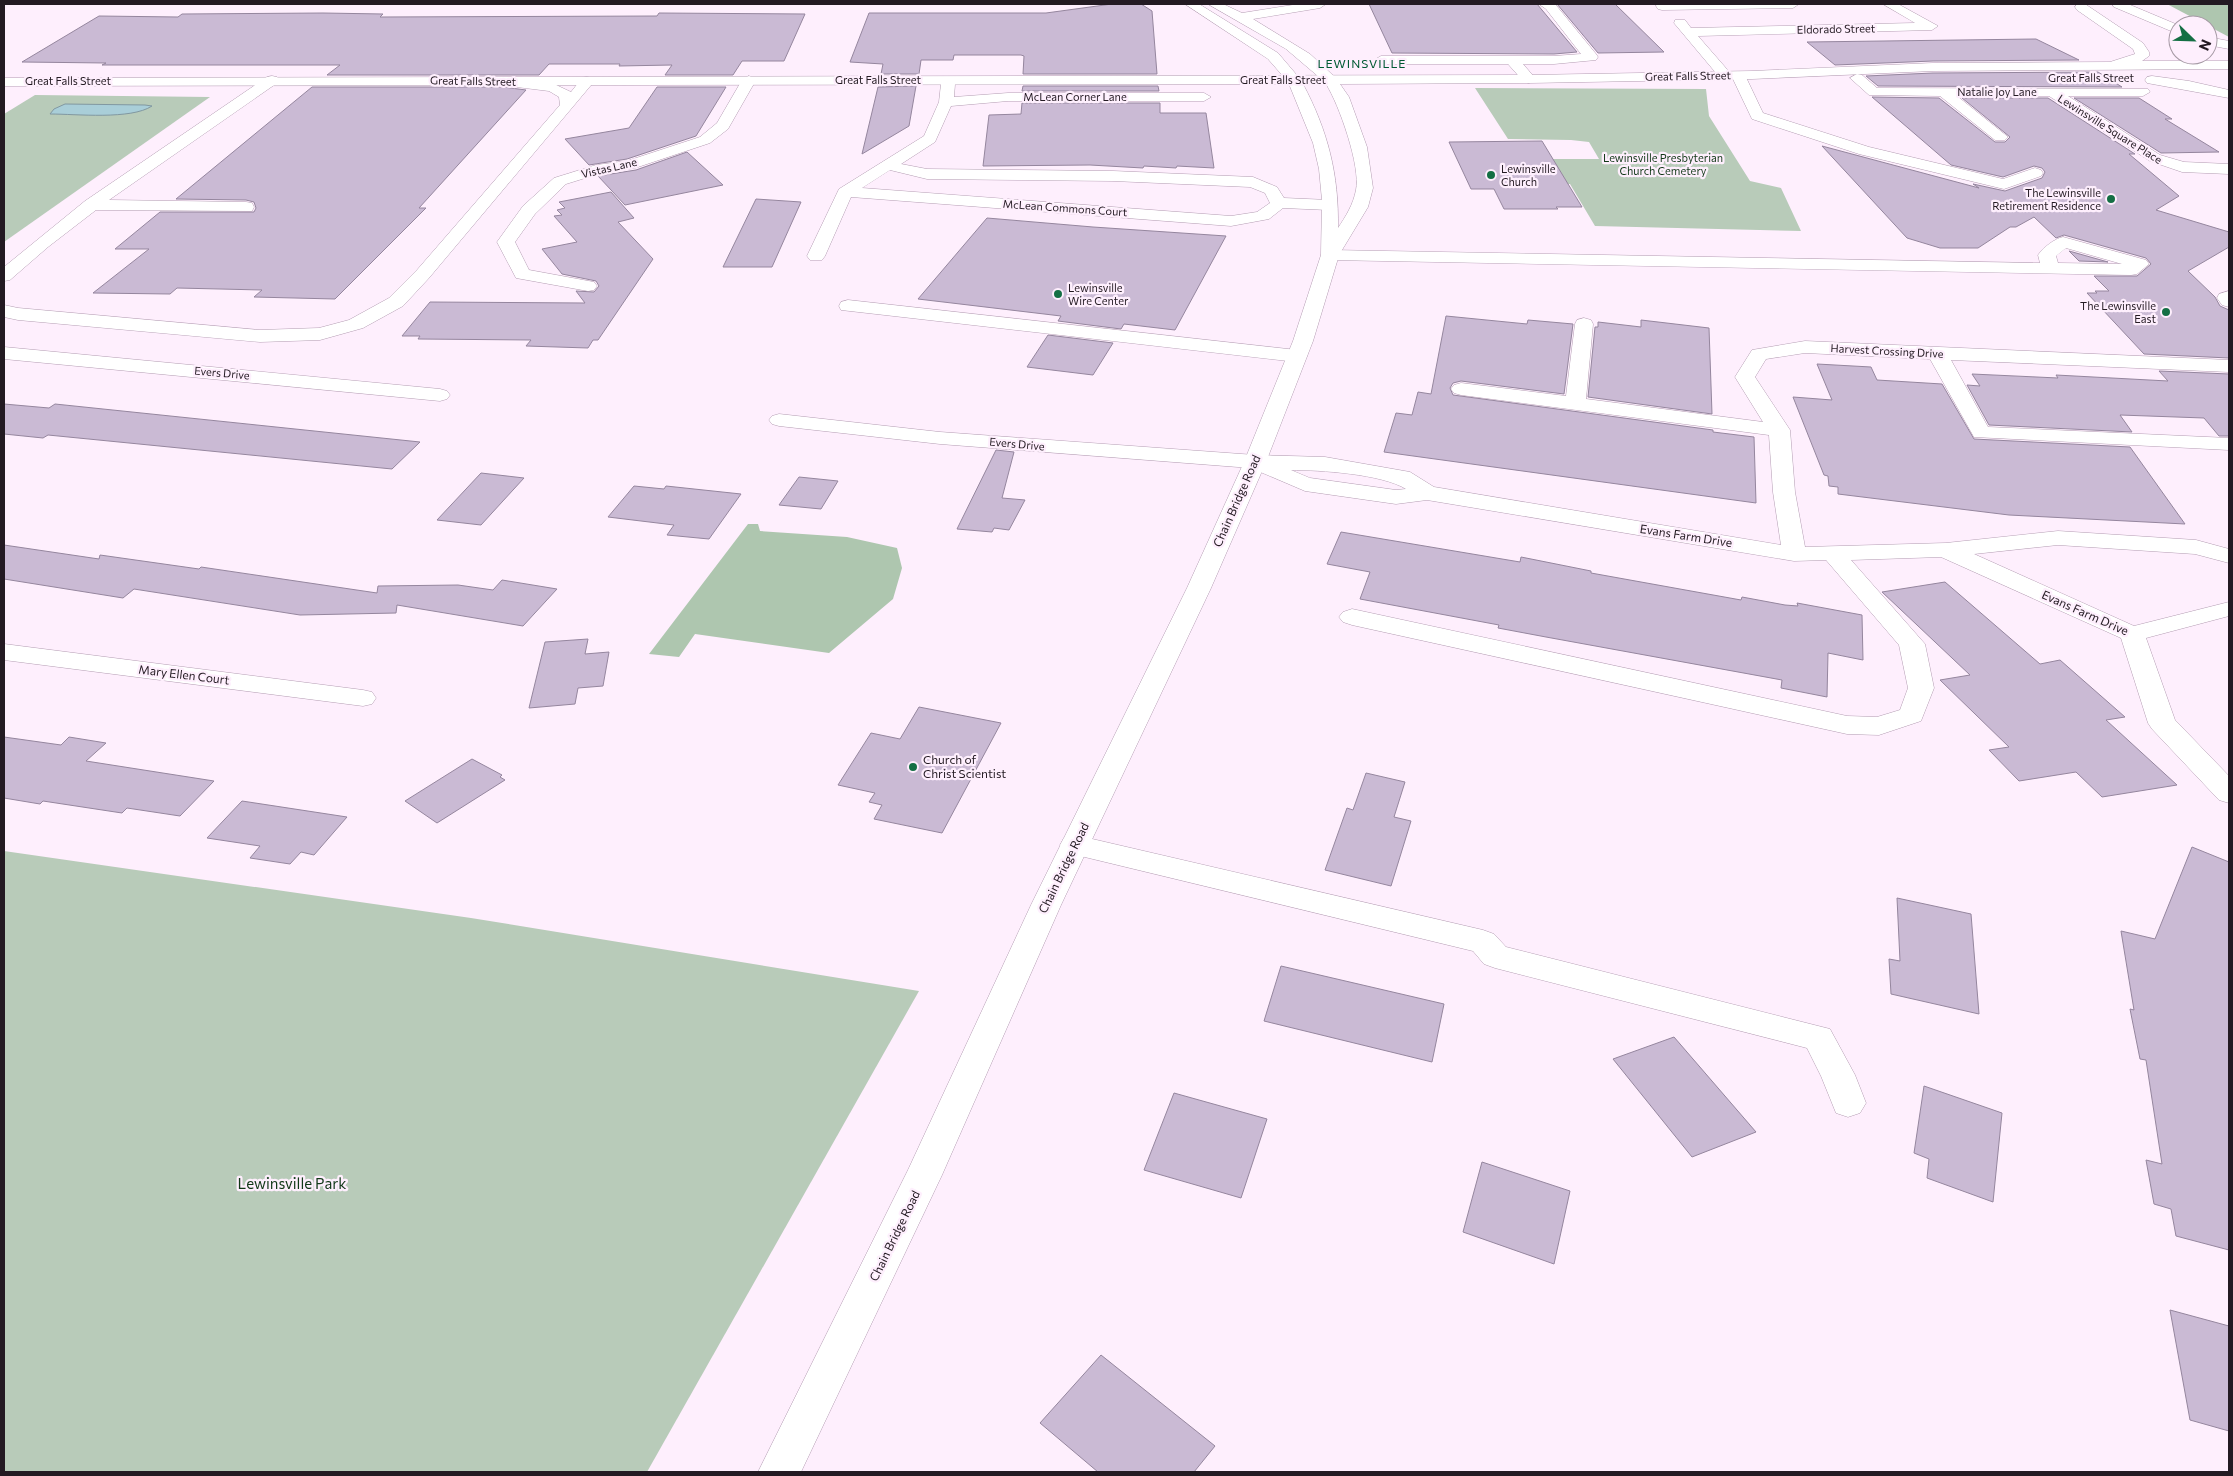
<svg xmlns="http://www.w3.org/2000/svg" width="2233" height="1476" font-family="Commissioner,sans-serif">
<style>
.green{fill:#b8cbb9}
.forest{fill:#aec6af}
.water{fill:#a9ced8;stroke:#8198a1}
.building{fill:#cabad4;stroke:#95869e}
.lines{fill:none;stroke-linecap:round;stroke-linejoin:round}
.minor-casing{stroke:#b49db3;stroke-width:1}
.major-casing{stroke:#b49db3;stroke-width:1}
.minor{fill:#fff;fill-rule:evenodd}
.major{fill:#fff;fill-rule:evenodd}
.poi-dot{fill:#146f44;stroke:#feeffd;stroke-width:2}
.labels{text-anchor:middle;stroke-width:4.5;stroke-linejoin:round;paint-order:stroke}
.far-street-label{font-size:11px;fill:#231a22;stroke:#feeffd}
.far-park-label{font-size:11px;fill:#113817;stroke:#feeffd}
.far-poi-label{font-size:11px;fill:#231a22;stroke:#feeffd;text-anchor:start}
.far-quarter-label{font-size:12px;letter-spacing:1px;fill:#005a33;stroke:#feeffd}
.street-label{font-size:12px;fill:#231a22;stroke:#feeffd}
.poi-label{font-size:12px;fill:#231a22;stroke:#feeffd;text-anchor:start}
.near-park-label{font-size:15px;fill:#113817;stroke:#feeffd}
</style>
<rect width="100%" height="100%" fill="#feeffd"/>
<g class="green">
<polygon points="1475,88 1706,89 1709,116 1750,181 1781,188 1801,231 1595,226 1570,184 1560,184 1543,159 1599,159 1589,142 1571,140 1508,139"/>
<polygon points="35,95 210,97 4,242 4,114"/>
<polygon points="4,851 471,918 919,991 647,1472 4,1472"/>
</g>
<g class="forest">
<polygon points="2167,4 2229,4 2229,37"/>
<polygon points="748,524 758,524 760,531 847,537 897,548 902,568 893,599 829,653 695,634 679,657 649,654"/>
</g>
<path class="water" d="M 65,104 L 145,105 L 152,106 C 131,120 76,114 50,114 L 54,109 Z"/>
<g class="building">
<polygon points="1112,4 1141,4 1152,11 1157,74 1023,74 1024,56 1021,55 954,55 953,60 921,60 919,74 881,74 883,64 850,62 869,13 1046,13"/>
<polygon points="1369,4 1537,4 1577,52 1554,54 1392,53"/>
<polygon points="1557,4 1615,4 1664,52 1598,53"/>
<polygon points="323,13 383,14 380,17 657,16 659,13 805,14 784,61 742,61 733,75 665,75 672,65 619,66 620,64 549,64 539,75 327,75 340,65 102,65 106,63 22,62 99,16 178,17 182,14"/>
<polygon points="2036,39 2079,60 1933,61 1835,65 1807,42"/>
<polygon points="2098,72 2122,87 1878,86 1866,76 1933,73"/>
<polygon points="916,86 909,126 862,154 878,87"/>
<polygon points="1023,86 1158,86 1159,91 1022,91"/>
<polygon points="312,87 503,87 526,90 419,208 426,208 335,299 254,297 262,290 177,288 170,294 93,293 149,249 115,249 160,212 254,212 256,208 254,202 246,200 176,199"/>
<polygon points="657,87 726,87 696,136 627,159 589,165 565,139 629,128"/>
<polygon points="1872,97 1939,98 1995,142 2005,142 2010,137 1962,98 2048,98 2135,154 2129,154 2179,196 2156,210 2229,232 2229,247 2188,271 2215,297 2220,306 2229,310 2229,358 2144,354 2087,293 2097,293 2095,291 2109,291 2094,276 2137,276 2151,264 2146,258 2064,235 2056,238 2034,217 2016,227 2010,227 1978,248 1940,248 1907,238 1822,146 1979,188 1973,184 2005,191 2042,178 2045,172 2042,168 2034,166 2003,177 1951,165"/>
<polygon points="2074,98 2139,98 2172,119 2165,119 2219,152 2161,153"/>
<polygon points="1022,103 1160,103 1160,113 1206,113 1214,168 1177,166 1176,168 1144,166 1143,168 1090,165 983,166 989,115 1021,114"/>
<polygon points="1542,141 1582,207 1556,207 1558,209 1504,209 1494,189 1471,189 1449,142"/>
<polygon points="687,152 723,185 625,205 598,176 636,170"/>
<polygon points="611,192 634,218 618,222 653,259 598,340 593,340 588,348 526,346 531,340 418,339 420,336 402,336 430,302 585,303 576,291 594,292 599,286 596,281 562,274 542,249 577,242 554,216 562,215 557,210 565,208 559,202"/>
<polygon points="756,199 801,202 772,267 723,267"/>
<polygon points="987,218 1093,227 1226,236 1175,330 1124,324 1121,329 1058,321 1061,316 918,299"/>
<polygon points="2069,251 2108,262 2079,261"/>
<polygon points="1446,316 1527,324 1528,320 1573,324 1564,394 1461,381 1453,383 1450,388 1453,395 1713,430 1713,432 1754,437 1756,503 1384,452 1396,413 1412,415 1418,392 1431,394"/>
<polygon points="1641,320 1709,328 1712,414 1588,397 1595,327 1598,327 1598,322 1641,327"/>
<polygon points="1048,335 1113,343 1093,375 1027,367"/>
<polygon points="1817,364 1871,367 1877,380 1942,384 1974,439 2130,447 2185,524 2009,515 1838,494 1838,487 1829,486 1828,476 1824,475 1793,397 1832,400"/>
<polygon points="2159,371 2229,374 2229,436 2219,436 2204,418 2120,415 2132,432 1989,425 1967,385 1980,386 1972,374 2058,378 2056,375 2168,381"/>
<polygon points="4,404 49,408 55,404 420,442 392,469 48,435 43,438 4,434"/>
<polygon points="996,450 1014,452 1002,498 1025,500 1009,530 994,528 992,532 957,529"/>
<polygon points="481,473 524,478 481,525 437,520"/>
<polygon points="799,477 838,481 821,509 779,505"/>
<polygon points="634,486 664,489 666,486 741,494 709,539 667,535 674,525 608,517"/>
<polygon points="1341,532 1520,562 1521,557 1591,571 1591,573 1741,600 1742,597 1785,605 1798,606 1797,603 1862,615 1863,660 1828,653 1827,697 1781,688 1782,680 1546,637 1498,628 1499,625 1360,599 1370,572 1327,564"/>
<polygon points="4,545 99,559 100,555 199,569 201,567 377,593 378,586 458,585 493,590 502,580 557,589 523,626 397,605 396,613 300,615 134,589 123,598 4,579"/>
<polygon points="1945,582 2040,664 2060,660 2125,717 2106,720 2177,785 2102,797 2076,772 2019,781 1989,750 2009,747 1940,680 1970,675 1882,592"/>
<polygon points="588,639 585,654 609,652 603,686 578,688 575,704 529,708 545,642"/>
<polygon points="919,707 1001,723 942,833 874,819 882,805 869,802 875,793 838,785 871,733 900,739"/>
<polygon points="4,737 61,745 69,737 106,743 86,761 214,781 180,816 127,808 122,813 43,801 40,804 4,798"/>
<polygon points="472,759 502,775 500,777 505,780 437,823 405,801"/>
<polygon points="1366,773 1405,782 1394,817 1411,821 1391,886 1325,870 1347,808 1353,810"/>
<polygon points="242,801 347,817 314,855 301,852 290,864 250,858 260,846 207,838"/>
<polygon points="2192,847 2229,862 2229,1250 2176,1236 2171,1209 2154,1204 2146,1160 2162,1164 2146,1060 2140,1059 2130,1009 2134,1010 2121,931 2155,939"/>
<polygon points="1897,898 1971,914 1979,1014 1891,994 1889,959 1900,961"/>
<polygon points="1281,966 1444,1004 1432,1062 1264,1021"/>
<polygon points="1674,1037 1756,1132 1692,1157 1613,1059"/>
<polygon points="1924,1086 2002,1113 1993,1202 1927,1178 1929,1159 1914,1153"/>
<polygon points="1174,1093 1267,1119 1241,1198 1144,1170"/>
<polygon points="1482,1162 1570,1191 1554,1264 1463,1232"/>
<polygon points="2170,1310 2229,1326 2229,1431 2190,1420"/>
<polygon points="1101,1355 1215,1446 1194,1472 1098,1472 1040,1423"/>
</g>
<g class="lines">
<g class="minor-casing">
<g id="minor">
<polygon points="1185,4 1199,4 1278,53 1301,80 1299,83 1289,83 1268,59"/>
<polygon points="1208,4 1223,4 1242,13 1299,4 1326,4 1320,8 1253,19 1310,54 1338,80 1336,83 1326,83 1286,49"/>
<polygon points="1539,4 1555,4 1596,54 1598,57 1596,60 1554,64 1523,64 1536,79 1529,83 1524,82 1508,64 1381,64 1374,60 1381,56 1554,56 1581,54 1546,9"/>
<polygon points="1657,4 1799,4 1793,8 1662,10 1658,9 1656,6"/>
<polygon points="1883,4 1898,4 1938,26 1932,30 1698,36 1732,75 1739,72 1744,73 1763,113 1869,147 2003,179 2035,168 2041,170 2043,173 2041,176 2004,189 1859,154 1752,119 1732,77 1726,80 1721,79 1674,23 1675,20 1685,20 1691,28 1915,23"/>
<polygon points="1857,74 1862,75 1877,88 2148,89 2150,92 2143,96 2068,96 2160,155 2184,162 2229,164 2229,174 2182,172 2150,161 2049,96 1957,96 2008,137 2005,140 1995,140 1940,96 1869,95 1850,78"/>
<polygon points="272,76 277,77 279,80 277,83 109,200 246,202 252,203 254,207 252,211 96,210 48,247 10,280 4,281 4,267 85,201 267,77"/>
<polygon points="749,76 756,80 728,129 710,143 635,168 598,174 566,184 535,214 515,242 529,270 594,282 597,286 594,290 588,291 516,278 497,242 523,206 554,178 596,165 627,161 700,137 717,123 742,80"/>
<polygon points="587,77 592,78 594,81 592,84 429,278 403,306 363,328 320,340 260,342 18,320 4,317 4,305 18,308 260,330 319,328 349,320 389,298 417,270 560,105 559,97 549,91 501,85 499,82 501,79 506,78 552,83 571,92 582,78"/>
<path d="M 948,80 L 955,84 L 954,97 L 1008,93 L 1204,93 L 1211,97 L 1204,101 L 1008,101 L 951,106 L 935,142 L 901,164 L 927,169 L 1113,171 L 1253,177 L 1277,187 L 1284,198 L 1329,200 L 1335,201 L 1337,205 L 1335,209 L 1329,210 L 1283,208 L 1269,219 L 1231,226 L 851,197 L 825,256 L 822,260 L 810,260 L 807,256 L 839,189 L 924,136 L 939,102 L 941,84 ZM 890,170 L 927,179 L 1113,181 L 1250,187 L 1265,193 L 1270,203 L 1257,212 L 1231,216 L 862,188 Z"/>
<path d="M 2063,237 L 2146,260 L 2149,264 L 2137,274 L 2131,275 L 1330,260 L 1324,259 L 1321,255 L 1324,251 L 1330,250 L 2040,263 L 2038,255 C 2044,247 2054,239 2063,237 ZM 2066,248 L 2122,264 L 2058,263 L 2056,256 Z"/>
<polygon points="2229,291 2229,307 2222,305 2217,298 2219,294"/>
<polygon points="848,300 1297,350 1304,352 1307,356 1304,360 1297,362 841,310 839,306 841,302"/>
<path d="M 1584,318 L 1591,320 L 1593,324 L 1586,399 L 1763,422 L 1735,377 L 1752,350 L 1805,341 L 2229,360 L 2229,372 L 1951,360 L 1988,427 L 2229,438 L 2229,450 L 1974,437 L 1930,359 L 1805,353 L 1766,359 L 1755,377 L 1790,430 L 1795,492 L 1805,547 L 1946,543 L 2058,531 L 2196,540 L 2229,549 L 2229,563 L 2195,554 L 2058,545 L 1974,554 L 2134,626 L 2229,602 L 2229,616 L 2146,638 L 2175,720 L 2229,776 L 2229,803 L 2219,800 L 2152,729 L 2148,723 L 2121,638 L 1941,557 L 1851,560 L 1925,644 L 1934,688 L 1921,721 L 1879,735 L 1847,734 L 1352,625 L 1343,622 L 1339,617 L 1343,612 L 1352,609 L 1847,716 L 1877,717 L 1900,710 L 1908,688 L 1899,645 L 1826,560 L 1794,561 L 1427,500 L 1396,504 L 1305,491 L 1251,468 L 940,444 L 779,426 L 772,424 L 769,420 L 772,416 L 779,414 L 940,432 L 1255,455 L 1325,457 L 1410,472 L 1434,487 L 1781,545 L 1773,492 L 1769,435 L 1461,395 L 1454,393 L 1451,389 L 1454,385 L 1461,383 L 1566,396 L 1575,324 L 1577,320 ZM 1291,470 C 1320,470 1382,474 1406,489 L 1396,490 L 1310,478 Z"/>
<polygon points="4,347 440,389 447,391 450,395 447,399 440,401 4,359"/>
<polygon points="4,644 363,690 372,692 376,698 372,704 363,706 4,660"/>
<polygon points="1075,835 1483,930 1494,934 1506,947 1830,1029 1855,1075 1866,1103 1860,1113 1848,1117 1836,1113 1821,1076 1807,1048 1495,968 1484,964 1473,951 1064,852 1060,845 1064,838"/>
</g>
</g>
<g class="major-casing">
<g id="major">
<path d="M 2077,4 L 2085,4 L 2143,43 L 2149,52 L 2149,56 L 2142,61 L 2229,61 L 2229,69 L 1933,71 L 1752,79 L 1529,83 L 1340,84 L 1349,97 L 1367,147 L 1373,188 L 1368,207 L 1339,255 L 1313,341 L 1266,462 L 1211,588 L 1061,905 L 942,1175 L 801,1472 L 758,1472 L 908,1170 L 1031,905 L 1187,588 L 1244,462 L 1293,341 L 1321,255 L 1322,200 L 1319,169 L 1313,143 L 1289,84 L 4,86 L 4,78 L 1529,75 L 1752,71 L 1933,63 L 2110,62 L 2135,54 L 2133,49 L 2077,10 L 2075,7 ZM 1303,84 L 1326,84 C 1339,104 1361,167 1356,190 C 1353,205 1346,216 1338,228 C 1339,175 1328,131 1303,84 Z"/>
<polygon points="2112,4 2128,4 2178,25 2178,34 2114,7"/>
<polygon points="2208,37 2229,41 2229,49 2208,45"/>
<polygon points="2152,76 2189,81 2229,90 2229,98 2147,83 2145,80 2147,77"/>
</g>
</g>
<use href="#minor" class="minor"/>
<use href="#major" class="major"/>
</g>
<g class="poi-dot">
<circle cx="1491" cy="175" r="5"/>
<circle cx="2111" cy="199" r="5"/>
<circle cx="1058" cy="294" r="5"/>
<circle cx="2166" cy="312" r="5"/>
<circle cx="913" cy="767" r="5"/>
</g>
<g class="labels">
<g class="far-street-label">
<text transform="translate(1836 29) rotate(-1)" y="4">Eldorado Street</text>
<text transform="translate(1688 76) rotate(-1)" y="4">Great Falls Street</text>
<text x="2091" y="82">Great Falls Street</text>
<text x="878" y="84">Great Falls Street</text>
<text x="1283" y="84">Great Falls Street</text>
<text x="68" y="85">Great Falls Street</text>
<text transform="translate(473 81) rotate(1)" y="4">Great Falls Street</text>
<text x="1997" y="96">Natalie Joy Lane</text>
<text x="1075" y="101">McLean Corner Lane</text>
<text transform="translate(2110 129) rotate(32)" y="4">Lewinsville Square Place</text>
<text transform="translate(609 168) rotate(-13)" y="4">Vistas Lane</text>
<text transform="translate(1065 208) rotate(4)" y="4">McLean Commons Court</text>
<text transform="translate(1887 351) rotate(3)" y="4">Harvest Crossing Drive</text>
<text transform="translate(222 373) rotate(5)" y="4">Evers Drive</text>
<text transform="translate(1017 444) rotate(5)" y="4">Evers Drive</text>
</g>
<g class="far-park-label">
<text x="1663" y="162">Lewinsville Presbyterian<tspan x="1663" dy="13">Church Cemetery</tspan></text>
</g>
<g class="far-poi-label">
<text x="1501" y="173">Lewinsville<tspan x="1501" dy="13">Church</tspan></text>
<text x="2101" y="197" text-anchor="end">The Lewinsville<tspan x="2101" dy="13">Retirement Residence</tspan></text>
<text x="1068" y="292">Lewinsville<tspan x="1068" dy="13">Wire Center</tspan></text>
<text x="2156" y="310" text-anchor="end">The Lewinsville<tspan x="2156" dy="13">East</tspan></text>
</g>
<g class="far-quarter-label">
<text x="1362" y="68">LEWINSVILLE</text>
</g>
<g class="street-label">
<text transform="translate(1237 501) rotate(-66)" y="4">Chain Bridge Road</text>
<text transform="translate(1686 536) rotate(9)" y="4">Evans Farm Drive</text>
<text transform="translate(2085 613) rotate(24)" y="4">Evans Farm Drive</text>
<text transform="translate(184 675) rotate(7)" y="4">Mary Ellen Court</text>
<text transform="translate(1064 868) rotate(-64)" y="4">Chain Bridge Road</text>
<text transform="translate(895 1236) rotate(-64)" y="4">Chain Bridge Road</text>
</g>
<g class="poi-label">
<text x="923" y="764">Church of<tspan x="923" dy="14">Christ Scientist</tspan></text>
</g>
<g class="near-park-label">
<text x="292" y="1189">Lewinsville Park</text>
</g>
</g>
<rect width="2233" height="1476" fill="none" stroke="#231a22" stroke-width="10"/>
<g transform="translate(2193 40) rotate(113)"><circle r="24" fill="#feeffd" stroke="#a69aa5"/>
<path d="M0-4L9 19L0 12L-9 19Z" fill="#146f44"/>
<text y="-8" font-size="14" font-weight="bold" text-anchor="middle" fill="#231a22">N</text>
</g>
</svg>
